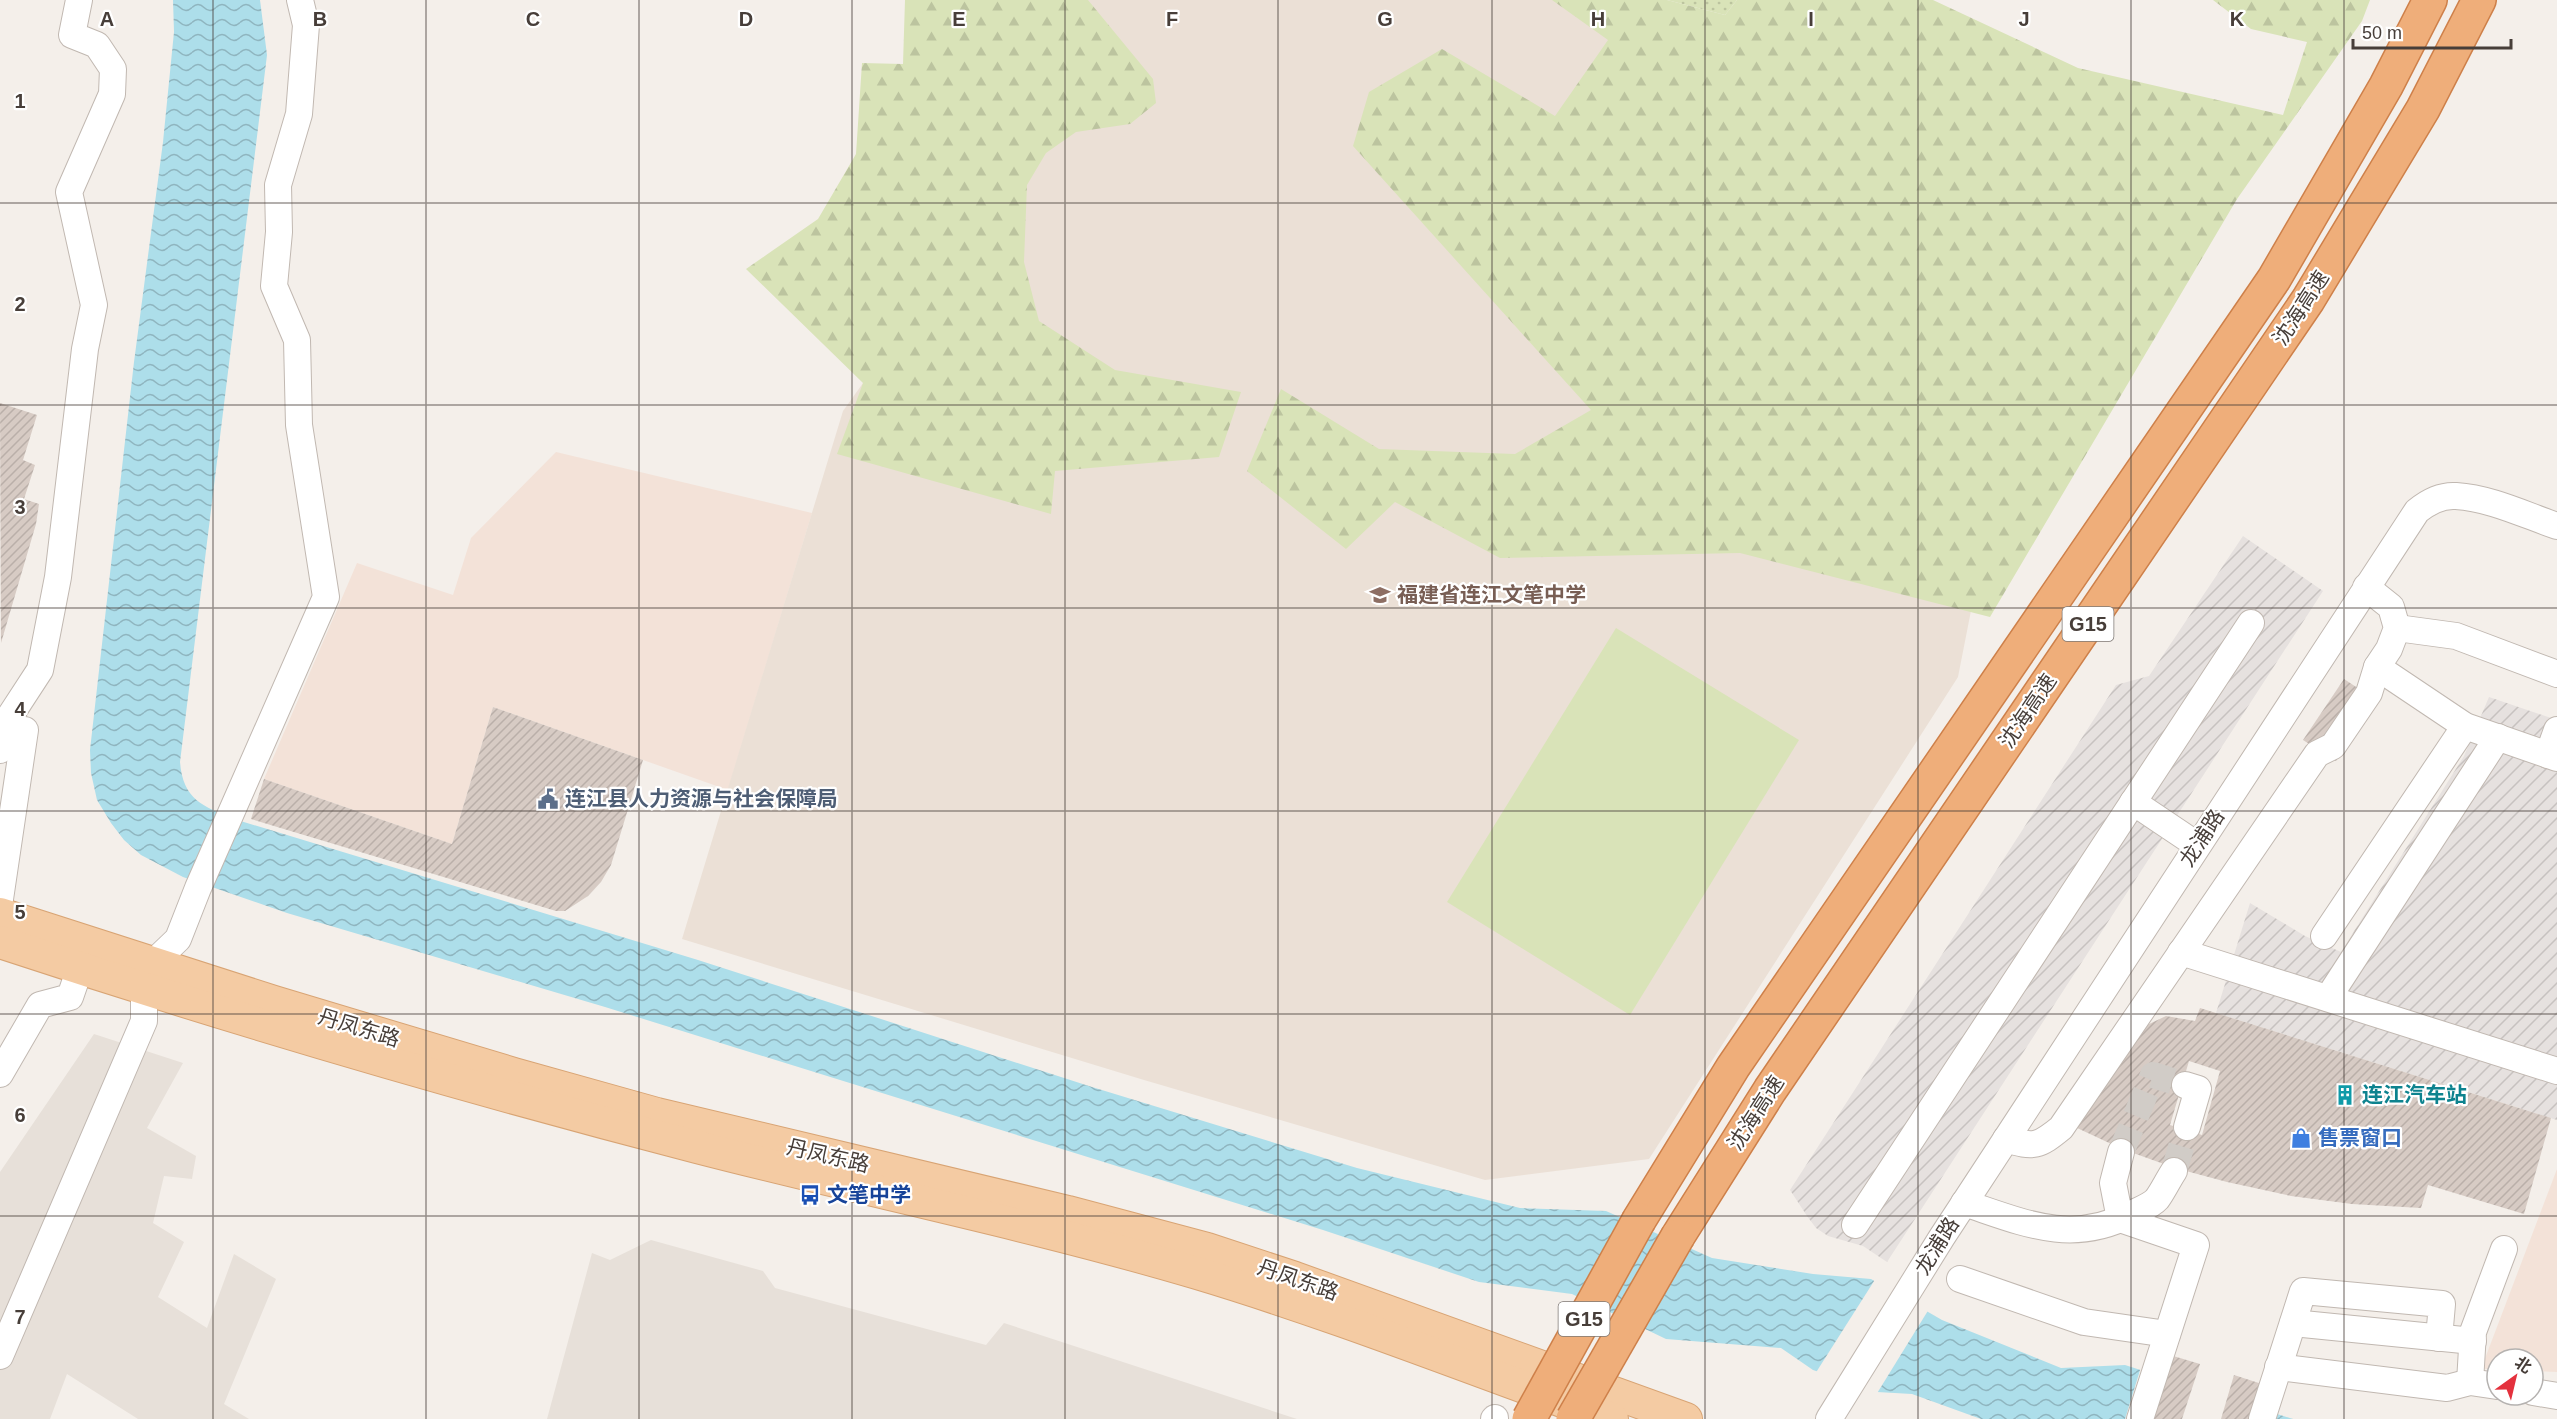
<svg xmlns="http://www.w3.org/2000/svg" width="2557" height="1419" font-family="Arial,'Noto Sans SC',sans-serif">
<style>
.residential{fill:#e7e0d9}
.commercial{fill:#f3e2d8}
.industrial{fill:url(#industrial-furrows)}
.education{fill:#ebe0d6}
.green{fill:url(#green-dots)}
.forest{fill:url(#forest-firs)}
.pitch{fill:#d9e3b8}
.water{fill:url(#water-waves)}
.pier{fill:#f4efea}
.building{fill:url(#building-hatch);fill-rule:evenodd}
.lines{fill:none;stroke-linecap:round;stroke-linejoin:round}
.minor-tunnel{stroke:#d1ccc7;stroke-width:26;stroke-dasharray:26 13;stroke-linecap:butt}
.minor-casing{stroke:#c1b8b1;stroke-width:28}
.major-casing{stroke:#d8a474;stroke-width:34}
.highway-casing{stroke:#ce804a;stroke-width:36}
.minor{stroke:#fff;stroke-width:26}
.major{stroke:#f4cba3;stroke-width:32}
.highway{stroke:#efae7a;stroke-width:33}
.highway-bridge-casing{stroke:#ce804a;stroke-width:36;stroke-linecap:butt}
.highway-bridge{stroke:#efae7a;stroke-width:33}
.grid{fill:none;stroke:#473e39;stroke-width:1.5;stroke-opacity:0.55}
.labels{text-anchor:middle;stroke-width:4.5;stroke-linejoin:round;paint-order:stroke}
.shield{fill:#fff;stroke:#7e7874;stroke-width:1.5}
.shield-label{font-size:20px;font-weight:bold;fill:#473e39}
.street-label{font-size:21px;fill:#473e39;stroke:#fff}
.education-label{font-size:21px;font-weight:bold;fill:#785e54;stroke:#fff;text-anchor:start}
.service-label{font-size:21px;font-weight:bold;fill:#4e5e75;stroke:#fff;text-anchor:start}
.culture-label{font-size:21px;font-weight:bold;fill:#0d838f;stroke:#fff;text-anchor:start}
.shop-label{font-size:21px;font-weight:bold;fill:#366cbe;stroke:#fff;text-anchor:start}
.transit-label{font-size:21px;font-weight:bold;fill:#164399;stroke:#fff;text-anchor:start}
.grid-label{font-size:20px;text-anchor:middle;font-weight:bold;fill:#473e39;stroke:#fff;stroke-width:4.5;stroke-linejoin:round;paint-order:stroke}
</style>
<defs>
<pattern id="industrial-furrows" width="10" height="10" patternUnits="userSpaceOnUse" patternTransform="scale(1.5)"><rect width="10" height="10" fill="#e6e1df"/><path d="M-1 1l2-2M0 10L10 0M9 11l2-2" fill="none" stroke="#c7c2c0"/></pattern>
<pattern id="green-dots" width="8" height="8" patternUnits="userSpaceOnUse" patternTransform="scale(1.5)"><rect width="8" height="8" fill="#d9e3b8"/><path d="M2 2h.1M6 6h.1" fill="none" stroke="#bcc49f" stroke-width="1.8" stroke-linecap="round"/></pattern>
<pattern id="forest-firs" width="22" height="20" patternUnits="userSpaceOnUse" patternTransform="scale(1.5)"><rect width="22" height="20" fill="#d9e3b8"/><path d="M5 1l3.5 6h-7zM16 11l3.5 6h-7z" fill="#bcc49f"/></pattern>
<pattern id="water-waves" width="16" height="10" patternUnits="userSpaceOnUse" patternTransform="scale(1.5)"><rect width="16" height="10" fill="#addeea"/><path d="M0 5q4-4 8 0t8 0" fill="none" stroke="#8fb5bf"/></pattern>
<pattern id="building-hatch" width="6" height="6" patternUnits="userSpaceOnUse" patternTransform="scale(1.5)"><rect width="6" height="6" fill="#d7cbc4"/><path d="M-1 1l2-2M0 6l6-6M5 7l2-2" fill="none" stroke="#baafa9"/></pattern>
</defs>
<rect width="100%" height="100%" fill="#f4efea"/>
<g class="residential">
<polygon points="94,1034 183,1063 147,1128 196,1156 192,1179 164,1176 153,1223 184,1242 158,1297 207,1328 234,1254 276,1279 224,1404 249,1419 138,1419 67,1374 50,1419 0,1419 0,1172"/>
<polygon points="651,1240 763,1271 775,1288 986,1345 1004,1323 1297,1419 547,1419 592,1253 610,1260"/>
</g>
<g class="commercial">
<polygon points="556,452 812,513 728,790 493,707 452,844 264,779 357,563 453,595 471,538"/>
<polygon points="2557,1169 2557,1372 2533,1371 2533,1359 2497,1359 2497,1369 2481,1369"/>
</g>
<g class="industrial">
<polygon points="2243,536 2323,591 1887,1262 1863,1246 1828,1236 1816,1228 1807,1216 1790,1190 2116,685 2149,676"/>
<polygon points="2489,697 2557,720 2557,1120 2216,1013 2250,903 2305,936 2341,952 2464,756"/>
</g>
<polygon class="education" points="1069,0 1600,0 2010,412 1958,677 1649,1159 1485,1180 1144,1080 682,939 843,411 1002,189"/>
<polygon class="green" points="1667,0 1737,0 1725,15"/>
<g class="forest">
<polygon points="905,0 1088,0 1153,79 1156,103 1130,124 1076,132 1046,153 1027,185 1024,262 1039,321 1115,370 1241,392 1219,457 1055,471 1051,514 837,454 863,383 746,269 818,219 856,154 862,63 903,64"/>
<polygon points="1552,0 1667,0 1725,15 1737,0 1933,0 2078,68 2283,115 2307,42 2251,29 2213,0 2370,0 2362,21 2237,199 1990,617 1740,553 1500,558 1395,502 1346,549 1247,471 1281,389 1379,449 1515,454 1591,410 1353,146 1369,92 1442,49 1555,116 1608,40"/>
</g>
<polygon class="pitch" points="1616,628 1799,740 1630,1015 1447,902"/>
<path class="water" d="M 173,0 L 260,0 L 267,55 L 180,762 C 183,800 203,806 234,819 L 698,960 L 1092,1087 L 1357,1168 L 1520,1208 L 1606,1211 L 1712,1258 L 1813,1274 L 1871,1279 L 1942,1320 L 2061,1368 L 2125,1365 L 2293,1419 L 1981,1419 L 1912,1394 L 1877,1392 L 1813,1370 L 1781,1348 L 1666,1339 L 1572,1294 L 1479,1282 L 1323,1230 L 605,1007 L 287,913 L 183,877 L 141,855 L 124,840 L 111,823 L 97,800 L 91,773 L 90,750 L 134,362 L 163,142 L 174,32 Z"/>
<g class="pier">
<polygon points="1876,1278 1929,1309 1876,1395 1815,1374"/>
<polygon points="2141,1367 2278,1411 2275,1419 2125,1419"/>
</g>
<g class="building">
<polygon points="0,403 37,415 23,460 35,465 24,499 39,504 36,524 1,643"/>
<polygon points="2344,679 2376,700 2336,761 2303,740"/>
<polygon points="493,707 643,760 611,865 601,882 588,896 565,911 556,911 251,819 264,779 452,844"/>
<path d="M 2200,1008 L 2551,1118 L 2524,1214 L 2428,1185 L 2421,1208 L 2352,1204 L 2291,1196 L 2227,1182 L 2175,1168 L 2122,1149 L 2075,1127 L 2147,1025 L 2166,1016 L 2195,1021 ZM 2189,1061 L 2220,1071 L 2202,1135 L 2170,1125 Z"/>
<polygon points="2170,1355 2200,1364 2182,1419 2149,1419"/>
<polygon points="2234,1375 2265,1385 2254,1419 2221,1419"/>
</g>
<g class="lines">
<g class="minor-tunnel">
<polyline points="2121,1152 2153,1075 2185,1085"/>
<polyline points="2174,1171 2187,1127"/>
</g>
<g class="minor-casing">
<g id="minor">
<polyline points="2366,587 2391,607 2397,628 2389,649 2377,667 2465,726 2557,758"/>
<polyline points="2397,628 2456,636 2557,674"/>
<polyline points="0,750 10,716 40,670 58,577 85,349 94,305 69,192 112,94 113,69 97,45 72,35 79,0"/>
<polyline points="2548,755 2557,730"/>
<polyline points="2133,802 2197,845"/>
<polyline points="0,899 25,730"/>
<polyline points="2324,936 2465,726"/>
<polyline points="2181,952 2557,1071"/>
<polyline points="2328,998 2498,737"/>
<polyline points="0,1074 40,1005 70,997 80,968"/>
<polyline points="2185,1085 2198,1089 2187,1127"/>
<path d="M 2006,1139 C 2034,1148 2039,1146 2061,1128 L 2317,754 L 2333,746 L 2369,693 L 2377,667"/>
<path d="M 1964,1203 C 2022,1222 2070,1245 2129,1215 C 2137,1211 2151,1206 2157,1199 C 2163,1191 2168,1180 2174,1171"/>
<polyline points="2120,1219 2196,1245 2140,1419"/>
<polyline points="2120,1219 2113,1183 2121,1152"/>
<polyline points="1855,1225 2251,623"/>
<polyline points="1960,1279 2084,1322 2167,1334"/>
<polyline points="2293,1323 2473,1341"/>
<polyline points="0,1356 144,1021 144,988 153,963 178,939 198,888 326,597 299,425 297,340 274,286 279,232 278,185 299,114 306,25 300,0"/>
<polyline points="2278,1367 2447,1388 2470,1382 2497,1386"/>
<polyline points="2470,1382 2473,1332 2504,1249"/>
<polyline points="2533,1392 2557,1396"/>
<polyline points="1494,1419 1495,1418"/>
<path d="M 1829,1419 L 1942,1237 L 2417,511 C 2428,502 2442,495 2456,496 C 2490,498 2525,515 2557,526"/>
<polyline points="2262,1419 2303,1291 2442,1304 2439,1338"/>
</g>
</g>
<g class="major-casing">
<g id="major">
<polyline points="0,914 274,1002 514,1074 657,1114 1068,1212 1207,1249 1295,1278 1686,1419"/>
<path d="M 0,942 C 230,1018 462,1086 697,1147 C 863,1190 1032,1224 1197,1273 C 1337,1315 1474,1370 1612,1419"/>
</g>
</g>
<g class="highway-casing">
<g id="highway">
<polyline points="1639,1220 1733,1067 2274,279 2386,86 2430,0"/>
<polyline points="1678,1236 1770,1090 2308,300 2423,109 2479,0"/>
</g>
</g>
<use href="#minor" class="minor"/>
<use href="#major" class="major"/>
<use href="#highway" class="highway"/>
<g class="highway-bridge-casing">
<g id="highway-bridge">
<polyline points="1529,1419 1639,1220"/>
<polyline points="1573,1419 1678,1236"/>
</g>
</g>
<use href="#highway-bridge" class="highway-bridge"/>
</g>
<path class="grid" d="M 213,0 L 213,1419M 426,0 L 426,1419M 639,0 L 639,1419M 852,0 L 852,1419M 1065,0 L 1065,1419M 1278,0 L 1278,1419M 1492,0 L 1492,1419M 1705,0 L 1705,1419M 1918,0 L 1918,1419M 2131,0 L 2131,1419M 2344,0 L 2344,1419M 0,203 L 2557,203M 0,405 L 2557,405M 0,608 L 2557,608M 0,811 L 2557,811M 0,1014 L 2557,1014M 0,1216 L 2557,1216"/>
<defs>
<g id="school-bare" transform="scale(1.62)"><path d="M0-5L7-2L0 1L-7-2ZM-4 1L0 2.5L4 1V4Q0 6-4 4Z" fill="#8d6e63" stroke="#fff" stroke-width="2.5" paint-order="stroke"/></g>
<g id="civic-bare" transform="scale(1.62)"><path d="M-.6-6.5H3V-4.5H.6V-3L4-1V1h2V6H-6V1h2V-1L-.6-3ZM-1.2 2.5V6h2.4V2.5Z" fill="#5c6f8a" stroke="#fff" stroke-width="2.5" paint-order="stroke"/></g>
<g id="building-bare" transform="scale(1.62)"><path d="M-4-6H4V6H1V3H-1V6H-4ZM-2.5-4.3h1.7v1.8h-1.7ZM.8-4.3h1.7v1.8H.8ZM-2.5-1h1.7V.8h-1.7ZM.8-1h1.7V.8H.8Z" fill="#0f9aa8" stroke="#fff" stroke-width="2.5" paint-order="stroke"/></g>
<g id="shop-bare" transform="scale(1.62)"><path d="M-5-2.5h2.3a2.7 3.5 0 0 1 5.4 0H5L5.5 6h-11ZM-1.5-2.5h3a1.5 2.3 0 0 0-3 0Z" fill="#3f7fe0" stroke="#fff" stroke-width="2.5" paint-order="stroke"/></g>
<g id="bus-bare" transform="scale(1.62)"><path d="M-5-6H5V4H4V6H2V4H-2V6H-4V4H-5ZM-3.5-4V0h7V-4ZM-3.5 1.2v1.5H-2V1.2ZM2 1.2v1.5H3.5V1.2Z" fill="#1a4fb4" stroke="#fff" stroke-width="2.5" paint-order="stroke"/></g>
</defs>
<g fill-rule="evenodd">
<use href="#school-bare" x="1380" y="595"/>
<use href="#civic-bare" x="548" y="799"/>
<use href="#building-bare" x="2345" y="1095"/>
<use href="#shop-bare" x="2301" y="1138"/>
<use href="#bus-bare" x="810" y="1195"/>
</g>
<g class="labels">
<g class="shield">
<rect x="2062.5" y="607" width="51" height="34" rx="4.5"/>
<rect x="1558.5" y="1302" width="51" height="34" rx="4.5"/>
</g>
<g class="shield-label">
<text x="2088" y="631">G15</text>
<text x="1584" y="1326">G15</text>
</g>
<g class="street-label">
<text transform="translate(2301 308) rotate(-57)" y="7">沈海高速</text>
<text transform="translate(2028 711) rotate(-56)" y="7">沈海高速</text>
<text transform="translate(2202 838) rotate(-57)" y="7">龙浦路</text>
<text transform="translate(359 1028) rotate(17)" y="7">丹凤东路</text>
<text transform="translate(1756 1113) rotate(-57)" y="7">沈海高速</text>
<text transform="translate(828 1156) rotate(13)" y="7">丹凤东路</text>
<text transform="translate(1937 1246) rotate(-58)" y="7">龙浦路</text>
<text transform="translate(1298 1280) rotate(19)" y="7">丹凤东路</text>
</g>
<g class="education-label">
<text x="1397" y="602">福建省连江文笔中学</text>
</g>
<g class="service-label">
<text x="565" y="806">连江县人力资源与社会保障局</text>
</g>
<g class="culture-label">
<text x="2362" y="1102">连江汽车站</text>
</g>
<g class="shop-label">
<text x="2318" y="1145">售票窗口</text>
</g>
<g class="transit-label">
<text x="827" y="1202">文笔中学</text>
</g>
</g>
<g class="grid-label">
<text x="107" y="26">A</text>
<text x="320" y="26">B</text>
<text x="533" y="26">C</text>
<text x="746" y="26">D</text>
<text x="959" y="26">E</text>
<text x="1172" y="26">F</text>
<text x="1385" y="26">G</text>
<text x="1598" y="26">H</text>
<text x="1811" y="26">I</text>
<text x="2024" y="26">J</text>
<text x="2237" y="26">K</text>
<text x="20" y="108">1</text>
<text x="20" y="311">2</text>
<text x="20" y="514">3</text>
<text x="20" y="716">4</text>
<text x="20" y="919">5</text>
<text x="20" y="1122">6</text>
<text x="20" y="1324">7</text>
</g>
<g transform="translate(2515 1377) rotate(34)"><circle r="28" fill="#ffffff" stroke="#b5b2b0" stroke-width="1.5"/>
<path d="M0-4.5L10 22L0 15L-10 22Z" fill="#e4313d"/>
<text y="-9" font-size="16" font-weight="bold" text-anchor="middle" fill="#473e39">北</text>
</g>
<path d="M2353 39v9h158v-9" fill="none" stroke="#473e39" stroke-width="3"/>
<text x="2362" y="39" font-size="18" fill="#473e39" stroke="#ffffff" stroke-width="4.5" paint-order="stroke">50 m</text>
</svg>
